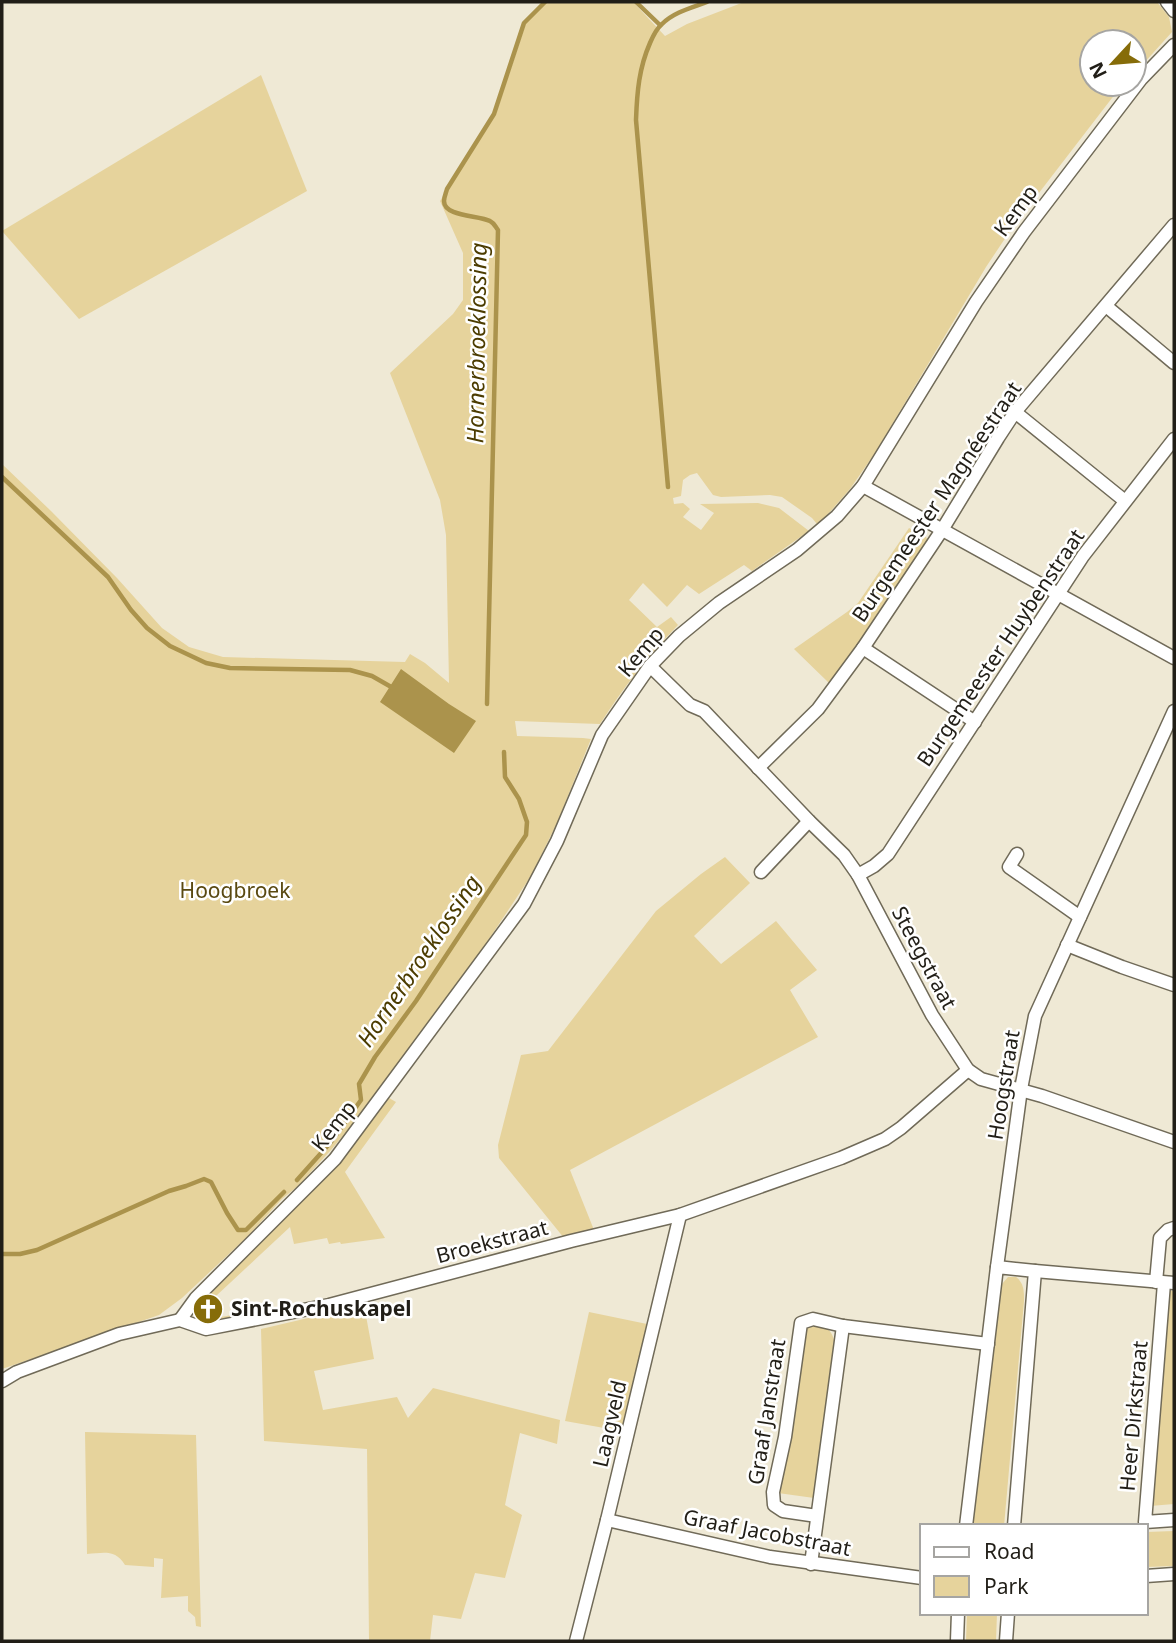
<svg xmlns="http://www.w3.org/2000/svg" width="1176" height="1643" font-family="'Noto Sans',sans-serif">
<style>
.green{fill:#e6d39c}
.water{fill:#ab934c}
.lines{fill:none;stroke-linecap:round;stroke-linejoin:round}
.stream{stroke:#ab934c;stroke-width:4.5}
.minor-casing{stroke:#706a58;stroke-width:15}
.minor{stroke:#fff;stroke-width:12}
.labels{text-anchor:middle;stroke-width:5;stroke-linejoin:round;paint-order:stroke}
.street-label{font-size:21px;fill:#211e17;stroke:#fff}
.park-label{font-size:21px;fill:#5a4911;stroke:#fff}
.poi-label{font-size:21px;font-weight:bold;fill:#211e17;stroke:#fff;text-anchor:start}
.water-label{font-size:23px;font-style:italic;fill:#4c3c00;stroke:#fff}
</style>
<rect width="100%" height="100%" fill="#efe9d5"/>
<g class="green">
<path d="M 546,2 L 633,2 L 665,36 L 687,24 L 744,2 L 1157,2 L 1169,17 L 1172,32 L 1134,74 L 1134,42 L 1092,42 L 1092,84 L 1125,84 L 1112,98 L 1012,228 L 986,267 L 875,453 L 850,489 L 822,521 L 817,524 L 812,518 L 782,497 L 770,495 L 721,497 L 713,495 L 697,473 L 690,475 L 683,480 L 681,496 L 673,498 L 674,504 L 683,503 L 690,509 L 683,517 L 701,530 L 714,513 L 700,504 L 758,503 L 779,508 L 809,531 L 752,571 L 744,565 L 699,594 L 687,585 L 667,607 L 643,583 L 629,600 L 657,627 L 671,617 L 678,625 C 648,656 623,688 600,724 L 515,721 L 517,736 L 583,738 L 591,739 L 557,823 L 531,876 L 485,945 L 372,1101 L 331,1150 L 298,1186 L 282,1199 L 247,1237 L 182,1298 L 159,1315 L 2,1369 L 2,464 L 51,511 L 117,578 L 162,628 L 189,647 L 223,657 L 405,662 L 410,654 L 425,663 L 449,683 L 446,535 L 440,500 L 390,373 L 453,314 L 463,300 L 463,253 L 440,201 L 496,114 L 526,23 Z"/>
<polygon points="261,75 307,191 79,319 2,231"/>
<polygon points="909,528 926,537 928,541 849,658 829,683 794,649 847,612 858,603"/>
<polygon points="725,857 750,883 694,936 721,964 776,921 817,970 790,990 818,1037 570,1170 594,1230 564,1238 499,1158 498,1145 521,1055 548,1051 656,911 701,874"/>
<path d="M 389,1098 L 396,1102 L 345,1172 L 385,1238 L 341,1244 L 340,1242 L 329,1244 L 327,1238 L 294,1244 L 290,1227 L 216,1296 L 216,1309 L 221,1317 L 270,1308 L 268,1313 C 254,1316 210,1328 200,1317 C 198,1314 197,1309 197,1306 L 206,1295 L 299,1203 L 341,1159 Z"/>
<path d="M 1008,1277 L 1016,1277 C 1024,1283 1024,1291 1024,1301 L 1004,1526 L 973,1526 L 999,1297 L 1002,1284 Z"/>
<polygon points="1166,1290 1173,1291 1174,1293 1174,1504 1150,1506"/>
<polygon points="364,1305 374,1359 314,1371 323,1410 397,1397 408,1418 433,1388 560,1420 557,1444 520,1433 505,1505 522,1515 505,1578 475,1573 461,1619 433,1615 430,1641 369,1641 367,1449 264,1441 261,1329"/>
<polygon points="589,1312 647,1324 621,1431 565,1421"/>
<path d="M 810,1324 C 822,1325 830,1326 834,1340 L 814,1498 L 778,1493 L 788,1453 L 804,1329 Z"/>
<path d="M 85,1432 L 196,1435 L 201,1627 L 196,1626 L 195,1617 L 188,1611 L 188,1596 L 161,1598 L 163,1559 L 154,1558 L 154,1567 L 125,1565 C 115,1549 104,1553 87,1554 Z"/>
<polygon points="1174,1531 1174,1566 1146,1567 1146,1532"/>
<polygon points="967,1613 997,1613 996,1641 966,1641"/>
</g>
<polygon class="water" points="401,669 449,704 476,721 454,753 380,702"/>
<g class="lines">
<g class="stream">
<polyline points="636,2 660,25"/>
<polyline points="2,477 108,577 131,610 147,628 170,646 206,663 230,668 350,670 372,676 393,688"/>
<path d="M 668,487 L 636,120 C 637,92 639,68 650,43 C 653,36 656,29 662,24 C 674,12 691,8 707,2"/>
<path d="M 487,704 L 498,230 C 495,226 494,223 490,221 C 479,215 444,217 444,201 C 444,197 446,193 447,189 L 494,114 L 524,23 L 545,2"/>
<polyline points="297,1180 331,1142 361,1100 359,1084 375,1057 416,1001 526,835 527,822 519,799 505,777 504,752"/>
<polyline points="2,1254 20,1254 37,1250 169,1191 186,1186 204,1179 211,1182 227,1213 238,1230 246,1230 284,1192"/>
</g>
<g class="minor-casing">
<g id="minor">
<polyline points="1167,2 1174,11"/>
<polyline points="1106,306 1174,363"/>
<polyline points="1015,412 1125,501"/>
<polyline points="863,486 1174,658"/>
<polyline points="863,648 975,722"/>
<polyline points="650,666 690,705 704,711 809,821 844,855 858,875 932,1015 968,1070 981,1079 1042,1096 1174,1142"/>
<polyline points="758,768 818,709 863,648 942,530 998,438 1015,412 1174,225"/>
<polyline points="1017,854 1009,867 1080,917"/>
<polyline points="761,872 809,821"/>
<polyline points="858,875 874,866 888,854 1083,556 1174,439"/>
<polyline points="1067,945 1122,967 1174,985"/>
<polyline points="997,1267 1021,1089 1035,1016 1174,711"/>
<polyline points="1035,1271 1174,1283"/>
<polyline points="1156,1282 1160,1238 1168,1230 1174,1228"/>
<polyline points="1164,1283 1145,1522 1174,1520"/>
<polyline points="180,1320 196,1298 335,1159 524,904 557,841 602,735 650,666 679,636 719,603 797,550 837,516 863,486 976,302 1024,232 1141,79 1174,45"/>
<polyline points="2,1381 17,1372 119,1334 180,1320 206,1329 329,1305 571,1241 680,1215 841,1158 885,1139 901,1128 968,1070"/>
<polyline points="817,1516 783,1511 774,1505 773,1492 785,1437 801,1323 813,1319 843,1326 988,1344"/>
<polyline points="607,1520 770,1557 922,1578"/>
<polyline points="966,1526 997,1267 1035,1271 1014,1526"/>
<polyline points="811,1564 843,1326"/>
<polyline points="1146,1576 1174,1574"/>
<polyline points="576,1641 607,1520 680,1215"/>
<polyline points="957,1641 958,1613"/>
<polyline points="1006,1641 1008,1613"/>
</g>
</g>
<use href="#minor" class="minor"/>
</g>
<defs>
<g id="church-disc" transform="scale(1.575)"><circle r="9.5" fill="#866c09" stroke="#fff"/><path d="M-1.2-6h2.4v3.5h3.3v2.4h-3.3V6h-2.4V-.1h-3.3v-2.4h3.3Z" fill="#fff"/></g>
</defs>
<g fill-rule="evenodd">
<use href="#church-disc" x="208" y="1309"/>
</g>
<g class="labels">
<g class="street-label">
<text transform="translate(1016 211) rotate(-54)" y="7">Kemp</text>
<text transform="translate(937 502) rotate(-56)" y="7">Burgemeester Magnéestraat</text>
<text transform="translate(1001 648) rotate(-56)" y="7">Burgemeester Huybenstraat</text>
<text transform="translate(641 652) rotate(-50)" y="7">Kemp</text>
<text transform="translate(924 958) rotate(62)" y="7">Steegstraat</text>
<text transform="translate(1004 1085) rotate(-81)" y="7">Hoogstraat</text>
<text transform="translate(334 1126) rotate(-52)" y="7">Kemp</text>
<text transform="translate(492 1242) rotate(-15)" y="7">Broekstraat</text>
<text transform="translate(767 1412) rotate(-81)" y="7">Graaf Janstraat</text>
<text transform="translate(1134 1416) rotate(-85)" y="7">Heer Dirkstraat</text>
<text transform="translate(610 1424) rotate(-77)" y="7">Laagveld</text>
<text transform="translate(767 1533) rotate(11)" y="7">Graaf Jacobstraat</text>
</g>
<g class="park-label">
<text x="235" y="898">Hoogbroek</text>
</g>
<g class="poi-label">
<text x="231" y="1316">Sint-Rochuskapel</text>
</g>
<g class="water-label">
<text transform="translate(477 343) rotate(-89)" y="8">Hornerbroeklossing</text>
<text transform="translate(419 961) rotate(-56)" y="8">Hornerbroeklossing</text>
</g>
</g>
<rect width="1176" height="1643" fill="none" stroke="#211e17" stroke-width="7"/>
<rect x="920" y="1524" width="228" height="91" fill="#ffffff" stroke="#a6a5a2" stroke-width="2"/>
<rect x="934" y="1547" width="35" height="10" fill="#ffffff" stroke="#a6a5a2" stroke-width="2"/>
<text x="984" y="1559" font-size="21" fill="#211e17">Road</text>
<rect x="934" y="1576" width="35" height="21" fill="#e6d39c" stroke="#a6a5a2" stroke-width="2"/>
<text x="984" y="1594" font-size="21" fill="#211e17">Park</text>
<g transform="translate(1113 63) rotate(244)"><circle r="33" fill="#ffffff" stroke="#a6a5a2" stroke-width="2"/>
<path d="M0-5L12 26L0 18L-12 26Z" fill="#866c09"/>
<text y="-10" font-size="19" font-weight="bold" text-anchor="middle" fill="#211e17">N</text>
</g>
</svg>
